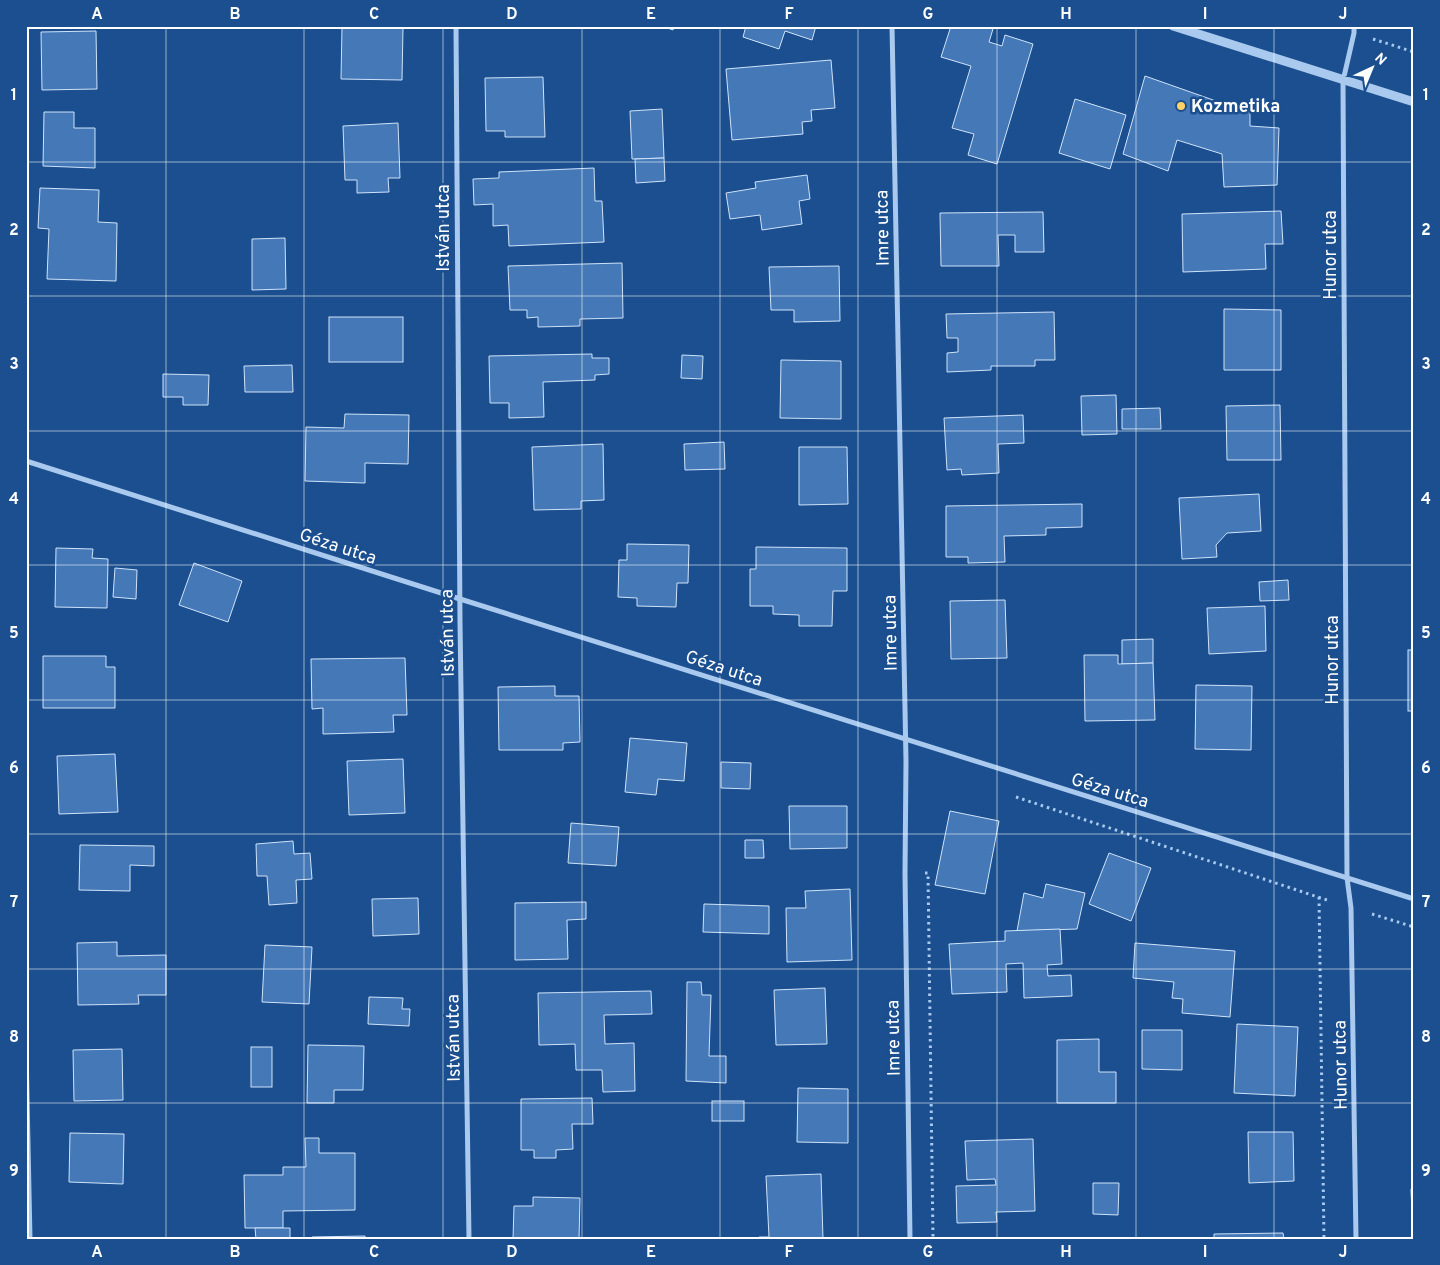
<svg xmlns="http://www.w3.org/2000/svg" width="1440" height="1265" font-family="Overpass,sans-serif">
<style>
.building{fill:#4478b7;stroke:#cfe3fa}
.lines{fill:none;stroke-linecap:round;stroke-linejoin:round}
.path{stroke:#a9c9ee;stroke-width:3;stroke-dasharray:2.5 4;stroke-linecap:butt}
.minor{stroke:#a9c9ee;stroke-width:5}
.tertiary{stroke:#a9c9ee;stroke-width:9}
.grid{fill:none;stroke:#fff;stroke-width:1;stroke-opacity:0.55}
.poi-dot{fill:#ffd166;stroke:#1b4f8f;stroke-width:2}
.labels{text-anchor:middle;stroke-width:5;stroke-linejoin:round;paint-order:stroke}
.poi-label{font-size:18px;font-weight:bold;fill:#fff;stroke:#1b4f8f;text-anchor:start}
.street-label{font-size:18px;fill:#fff;stroke:#1b4f8f}
.neatline{fill:none;stroke:#fff;stroke-width:2}
.grid-label{font-size:16px;text-anchor:middle;font-weight:bold;fill:#fff}
</style>
<rect width="100%" height="100%" fill="#1b4f8f"/>
<g class="building">
<polygon points="662,26 675,26 673,30"/>
<polygon points="746,26 816,26 812,40 785,31 779,49 743,37"/>
<polygon points="951,26 983,26 993,29 989,42 1002,46 1005,35 1033,44 997,164 968,155 974,134 952,128 971,66 941,57"/>
<polygon points="342,27 403,28 402,80 341,79"/>
<polygon points="96,31 97,89 42,90 41,32"/>
<polygon points="831,60 835,108 811,110 812,121 802,122 803,134 732,140 726,69"/>
<polygon points="1145,76 1250,113 1250,126 1279,128 1277,185 1224,187 1222,154 1177,140 1168,171 1123,154"/>
<polygon points="543,77 545,137 505,137 505,131 486,131 485,78"/>
<polygon points="1075,99 1126,115 1110,169 1059,153"/>
<polygon points="662,109 664,158 632,159 630,111"/>
<polygon points="44,112 74,112 74,128 95,128 95,168 43,166"/>
<polygon points="398,123 400,178 388,178 389,192 357,193 357,180 345,180 343,126"/>
<polygon points="664,158 665,181 636,183 635,159"/>
<polygon points="594,168 595,201 602,201 604,242 509,246 508,225 493,226 493,204 474,205 473,179 499,178 499,172"/>
<polygon points="807,175 810,199 799,201 802,224 762,230 760,215 730,219 726,193 756,188 755,182"/>
<polygon points="40,188 99,190 98,222 117,223 116,281 47,279 49,229 38,228"/>
<polygon points="1281,211 1283,244 1265,244 1266,269 1183,272 1182,214"/>
<polygon points="1043,212 1044,252 1015,252 1015,235 998,235 999,266 941,266 940,213"/>
<polygon points="285,238 286,289 252,290 252,239"/>
<polygon points="622,263 623,318 580,319 580,326 538,327 538,317 527,318 527,310 510,310 508,266"/>
<polygon points="839,266 840,321 794,322 794,310 771,310 769,267"/>
<polygon points="1224,309 1281,310 1281,370 1224,370"/>
<polygon points="1054,312 1055,360 1035,360 1035,366 991,366 991,370 947,372 947,353 958,352 958,338 947,338 946,314"/>
<rect x="329" y="317" width="74" height="45"/>
<polygon points="592,354 592,358 609,358 609,374 595,375 595,380 543,382 544,417 509,418 509,403 490,403 489,356"/>
<polygon points="682,355 703,356 702,379 681,378"/>
<polygon points="781,360 841,361 841,419 780,418"/>
<polygon points="292,365 293,392 245,392 244,366"/>
<polygon points="163,374 209,375 208,405 183,405 183,397 163,397"/>
<polygon points="1116,395 1117,434 1082,435 1081,396"/>
<polygon points="1280,405 1281,460 1227,460 1226,406"/>
<polygon points="1160,408 1161,429 1122,429 1122,409"/>
<polygon points="345,414 409,415 408,464 365,463 365,483 305,481 306,427 344,428"/>
<polygon points="1023,415 1024,443 998,444 999,473 962,475 961,469 947,470 944,418"/>
<polygon points="724,442 725,469 685,470 684,444"/>
<polygon points="603,444 604,500 581,501 581,509 534,510 532,447"/>
<polygon points="799,447 847,447 848,504 799,505"/>
<polygon points="1259,494 1261,531 1227,533 1216,545 1217,557 1182,559 1179,498"/>
<polygon points="1082,504 1082,527 1046,528 1046,535 1004,536 1005,562 968,563 968,557 946,557 946,506"/>
<polygon points="627,544 689,545 688,583 677,583 676,607 637,606 637,598 618,597 619,560 627,560"/>
<polygon points="756,547 847,548 847,591 833,591 832,626 799,626 799,615 773,614 773,606 750,606 750,569 756,569"/>
<polygon points="56,548 93,549 92,558 108,559 107,608 55,607"/>
<polygon points="194,563 242,581 228,622 179,605"/>
<polygon points="115,568 137,570 136,599 113,597"/>
<polygon points="1288,580 1289,600 1260,601 1259,582"/>
<polygon points="1005,600 1007,658 951,659 950,601"/>
<polygon points="1265,606 1266,651 1209,654 1207,608"/>
<polygon points="1153,639 1153,663 1122,664 1122,640"/>
<rect x="1408" y="650" width="6" height="61"/>
<polygon points="1084,655 1118,655 1118,664 1153,663 1155,720 1085,721"/>
<polygon points="43,656 106,656 106,667 115,667 115,708 43,708"/>
<polygon points="405,658 407,715 393,715 394,732 323,734 323,708 312,709 311,659"/>
<polygon points="1196,685 1252,686 1251,750 1195,749"/>
<polygon points="555,686 555,696 579,696 580,742 563,743 563,750 499,750 498,687"/>
<polygon points="630,738 687,743 684,781 658,779 656,795 625,792"/>
<polygon points="115,754 118,812 59,814 57,756"/>
<polygon points="403,759 405,813 349,815 347,761"/>
<polygon points="721,762 751,763 750,789 721,788"/>
<polygon points="789,806 847,806 847,848 790,849"/>
<polygon points="950,811 999,821 985,894 935,885"/>
<polygon points="571,823 619,827 616,866 568,863"/>
<polygon points="745,840 763,840 764,858 745,858"/>
<polygon points="293,841 294,854 310,853 312,879 296,880 297,903 269,905 267,876 257,876 256,844"/>
<polygon points="80,845 154,846 154,866 130,865 130,891 79,890"/>
<polygon points="1109,853 1151,868 1131,921 1089,904"/>
<polygon points="1046,884 1085,893 1077,929 1017,931 1024,893 1043,898"/>
<polygon points="850,889 852,960 787,962 786,908 806,908 805,891"/>
<polygon points="418,898 419,934 373,936 372,899"/>
<polygon points="586,902 586,919 567,920 568,959 515,960 515,903"/>
<polygon points="704,904 769,906 769,934 703,932"/>
<polygon points="1060,929 1062,964 1047,965 1048,976 1071,975 1072,996 1024,998 1023,963 1006,964 1007,992 952,994 949,944 1005,941 1005,931"/>
<polygon points="117,942 117,956 166,955 166,995 138,995 139,1004 78,1005 77,943"/>
<polygon points="1135,943 1235,951 1230,1017 1182,1013 1183,999 1172,998 1174,982 1133,978"/>
<polygon points="265,945 312,947 309,1004 262,1002"/>
<polygon points="687,982 701,982 702,995 711,995 709,1056 726,1056 726,1083 686,1081"/>
<polygon points="825,988 827,1044 776,1045 774,990"/>
<polygon points="651,991 652,1014 604,1015 605,1044 634,1043 635,1091 603,1092 602,1070 576,1070 575,1044 539,1045 538,993"/>
<polygon points="369,997 403,998 402,1009 410,1009 409,1026 368,1024"/>
<polygon points="1237,1024 1298,1027 1295,1096 1234,1093"/>
<polygon points="1142,1030 1182,1030 1182,1070 1142,1069"/>
<polygon points="1099,1039 1099,1072 1116,1072 1116,1103 1057,1103 1057,1040"/>
<polygon points="308,1045 364,1046 363,1090 334,1090 334,1103 307,1103"/>
<rect x="251" y="1047" width="21" height="40"/>
<polygon points="122,1049 123,1100 74,1101 73,1050"/>
<polygon points="798,1088 848,1089 848,1143 797,1142"/>
<polygon points="592,1098 593,1124 572,1124 573,1149 556,1150 556,1158 534,1158 534,1150 521,1150 521,1099"/>
<rect x="712" y="1101" width="32" height="20"/>
<polygon points="1248,1132 1293,1132 1294,1181 1249,1183"/>
<polygon points="70,1133 124,1134 123,1184 69,1182"/>
<polygon points="305,1138 319,1138 319,1153 355,1153 355,1210 283,1211 283,1228 245,1228 244,1175 283,1175 283,1167 306,1167"/>
<polygon points="1033,1139 1035,1211 996,1212 997,1222 957,1223 956,1186 996,1185 995,1179 967,1180 965,1141"/>
<polygon points="821,1174 823,1239 759,1239 759,1237 769,1237 766,1176"/>
<polygon points="1093,1183 1119,1183 1118,1215 1093,1214"/>
<polygon points="1411,1189 1414,1189 1414,1239 1413,1239"/>
<polygon points="533,1197 580,1198 579,1239 513,1239 514,1206 533,1206"/>
<polygon points="255,1228 290,1228 290,1239 256,1239"/>
<polygon points="1283,1233 1284,1239 1214,1239 1214,1234"/>
<polygon points="365,1236 365,1239 312,1239 312,1237"/>
</g>
<g class="lines">
<g class="path">
<polyline points="1373,39 1414,52"/>
<polyline points="1016,797 1330,901"/>
<polyline points="925,873 928,873 933,1239"/>
<polyline points="1319,897 1324,1239"/>
<polyline points="1372,914 1414,927"/>
</g>
<g class="minor">
<polyline points="456,26 460,622 469,1239"/>
<polyline points="892,26 906,761 905,874 910,1239"/>
<polyline points="1354,26 1354,33 1343,81 1347,878 1351,908 1356,1239"/>
<polyline points="26,461 460,599 1414,899"/>
<polyline points="26,1049 30,1239"/>
</g>
<polyline class="tertiary" points="1173,26 1414,102"/>
</g>
<path class="grid" d="M 166,26 L 166,1239M 304,26 L 304,1239M 443,26 L 443,1239M 582,26 L 582,1239M 720,26 L 720,1239M 858,26 L 858,1239M 997,26 L 997,1239M 1136,26 L 1136,1239M 1274,26 L 1274,1239M 26,162 L 1414,162M 26,296 L 1414,296M 26,431 L 1414,431M 26,565 L 1414,565M 26,700 L 1414,700M 26,834 L 1414,834M 26,969 L 1414,969M 26,1103 L 1414,1103"/>
<circle class="poi-dot" cx="1181" cy="106" r="5"/>
<g class="labels">
<g class="poi-label">
<text x="1191" y="112">Kozmetika</text>
</g>
<g class="street-label">
<text transform="translate(443 228) rotate(-90)" y="6">István utca</text>
<text transform="translate(882 228) rotate(-91)" y="6">Imre utca</text>
<text transform="translate(1330 255) rotate(-90)" y="6">Hunor utca</text>
<text transform="translate(338 546) rotate(18)" y="6">Géza utca</text>
<text transform="translate(447 633) rotate(-91)" y="6">István utca</text>
<text transform="translate(890 633) rotate(-91)" y="6">Imre utca</text>
<text transform="translate(1332 660) rotate(-90)" y="6">Hunor utca</text>
<text transform="translate(724 668) rotate(18)" y="6">Géza utca</text>
<text transform="translate(1110 790) rotate(17)" y="6">Géza utca</text>
<text transform="translate(453 1038) rotate(-91)" y="6">István utca</text>
<text transform="translate(893 1038) rotate(-91)" y="6">Imre utca</text>
<text transform="translate(1340 1065) rotate(-91)" y="6">Hunor utca</text>
</g>
</g>
<rect width="1440" height="1265" fill="none" stroke="#1b4f8f" stroke-width="55"/>
<g transform="translate(1372 68) rotate(44)" stroke="#1b4f8f" stroke-width="4" paint-order="stroke">
<path d="M0-4L9 19L0 12L-9 19Z" fill="#ffffff"/>
<text y="-8" font-size="14" font-weight="bold" text-anchor="middle" fill="#ffffff">N</text>
</g>
<rect x="28" y="28" width="1384" height="1210" class="neatline"/>
<g class="grid-label">
<text x="97" y="19">A</text>
<text x="235" y="19">B</text>
<text x="374" y="19">C</text>
<text x="512" y="19">D</text>
<text x="651" y="19">E</text>
<text x="789" y="19">F</text>
<text x="928" y="19">G</text>
<text x="1066" y="19">H</text>
<text x="1205" y="19">I</text>
<text x="1343" y="19">J</text>
<text x="14" y="100">1</text>
<text x="1426" y="100">1</text>
<text x="14" y="235">2</text>
<text x="1426" y="235">2</text>
<text x="14" y="369">3</text>
<text x="1426" y="369">3</text>
<text x="14" y="504">4</text>
<text x="1426" y="504">4</text>
<text x="14" y="638">5</text>
<text x="1426" y="638">5</text>
<text x="14" y="773">6</text>
<text x="1426" y="773">6</text>
<text x="14" y="907">7</text>
<text x="1426" y="907">7</text>
<text x="14" y="1042">8</text>
<text x="1426" y="1042">8</text>
<text x="14" y="1176">9</text>
<text x="1426" y="1176">9</text>
<text x="97" y="1257">A</text>
<text x="235" y="1257">B</text>
<text x="374" y="1257">C</text>
<text x="512" y="1257">D</text>
<text x="651" y="1257">E</text>
<text x="789" y="1257">F</text>
<text x="928" y="1257">G</text>
<text x="1066" y="1257">H</text>
<text x="1205" y="1257">I</text>
<text x="1343" y="1257">J</text>
</g>
</svg>
